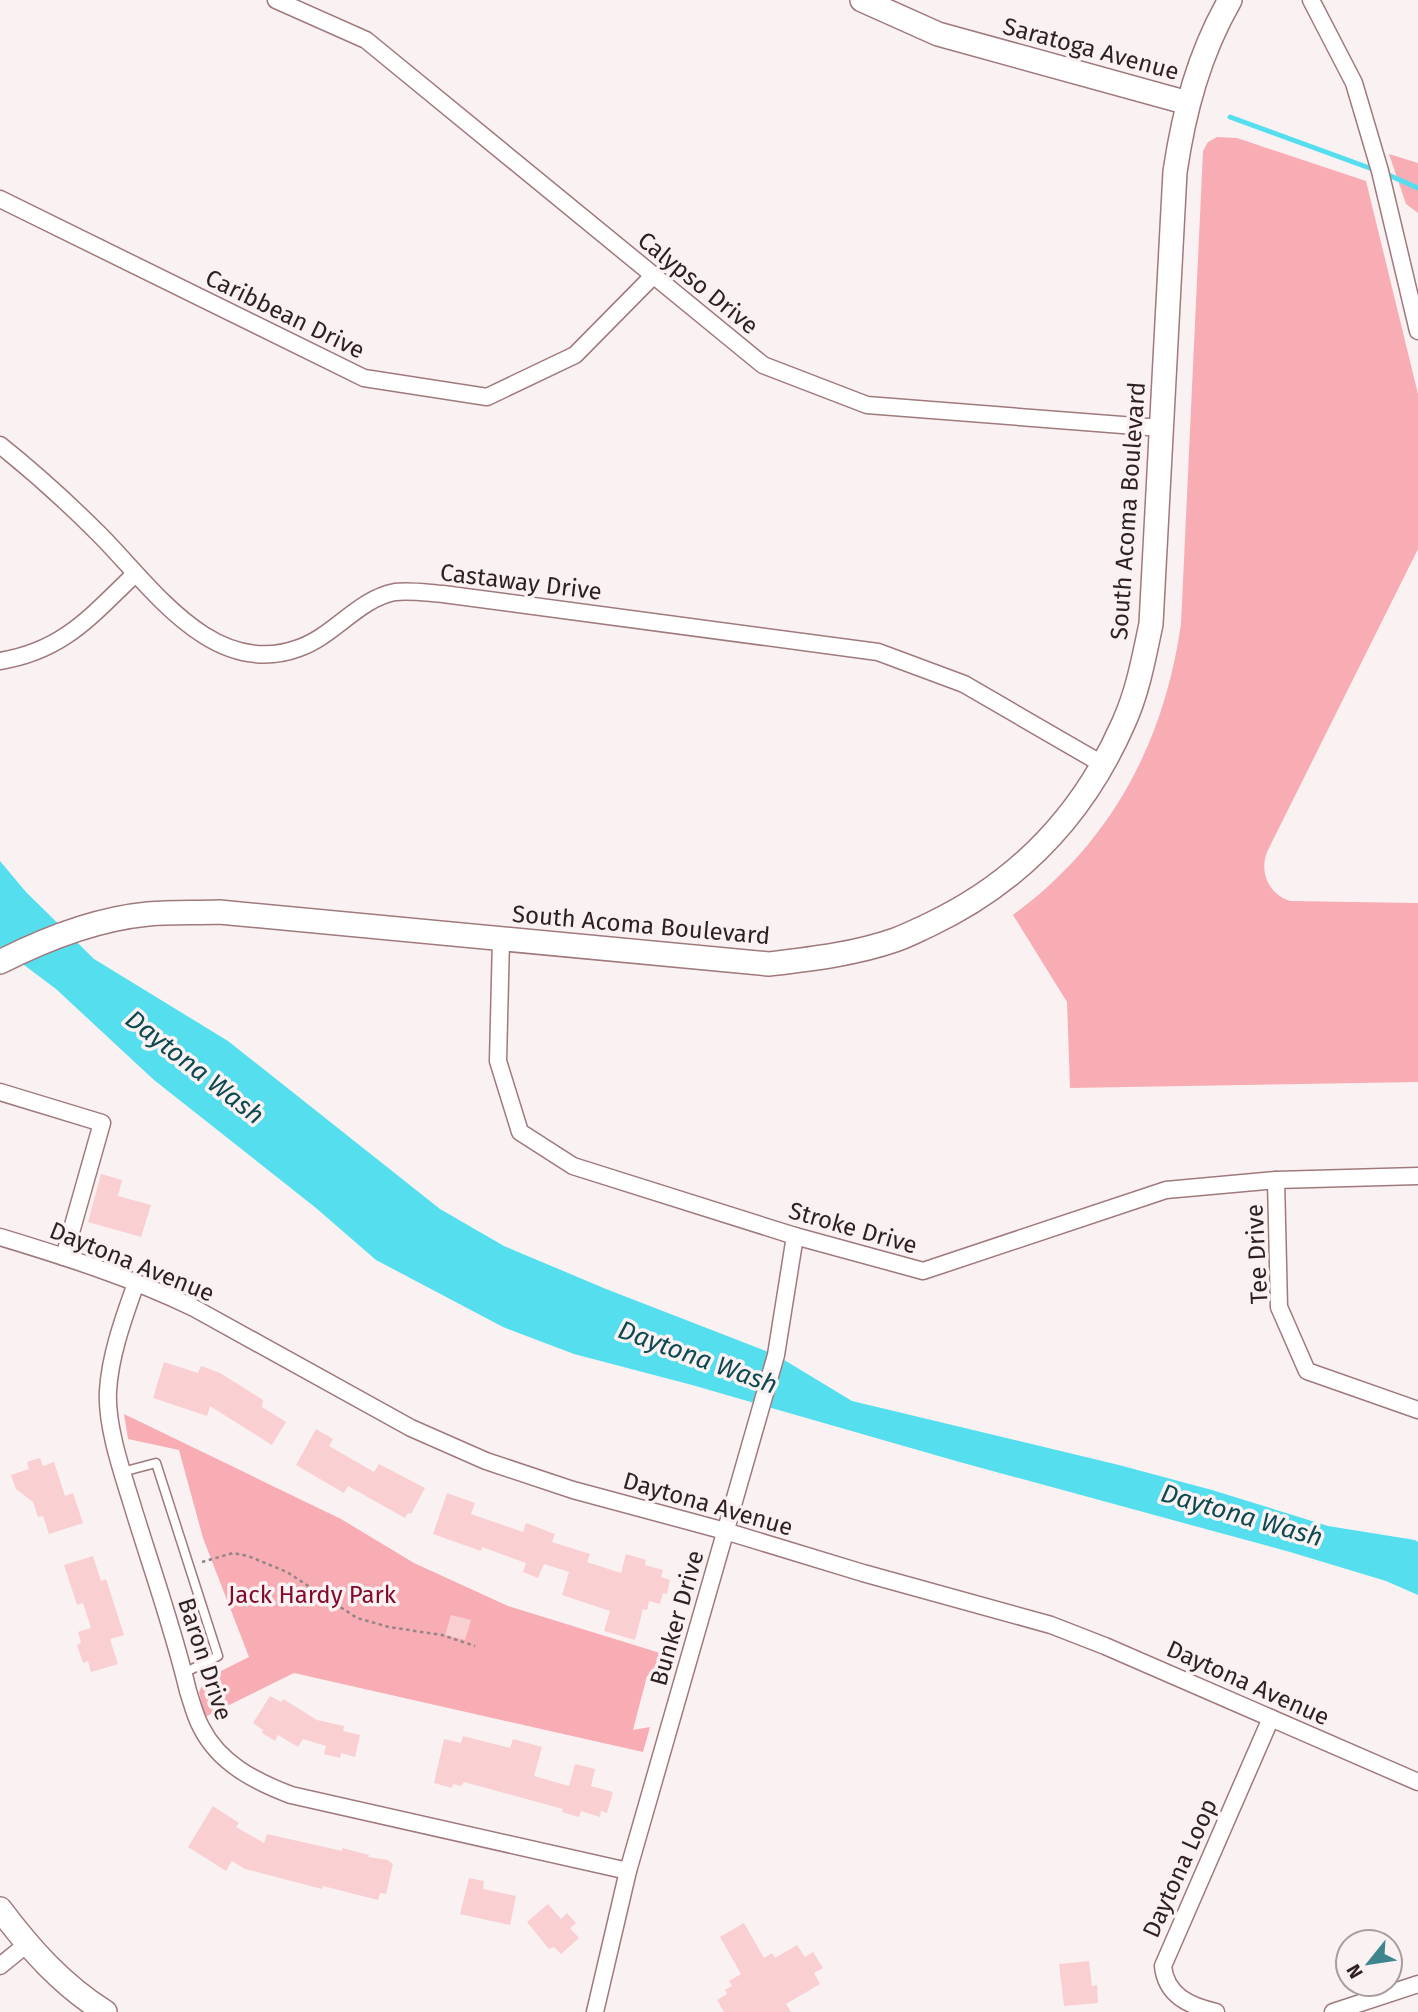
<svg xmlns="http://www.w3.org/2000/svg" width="1418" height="2012" font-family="'Fira Sans',sans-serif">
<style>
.green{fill:#f8adb4}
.water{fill:#55dfee}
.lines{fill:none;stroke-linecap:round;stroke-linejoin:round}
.stream{stroke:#55dfee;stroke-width:5}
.building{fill:#facfd2}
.lane-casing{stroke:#a0797c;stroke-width:11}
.street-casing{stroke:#a0797c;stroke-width:19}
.secondary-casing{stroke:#a0797c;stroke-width:26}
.path{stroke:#928687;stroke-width:2.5;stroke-dasharray:3.5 3.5;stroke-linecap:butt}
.lane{stroke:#fff;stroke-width:8}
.street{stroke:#fff;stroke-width:16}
.secondary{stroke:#fff;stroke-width:23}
.labels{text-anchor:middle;stroke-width:7;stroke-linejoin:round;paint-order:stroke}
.street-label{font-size:24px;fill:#2f1f20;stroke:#faf1f2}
.park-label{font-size:24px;fill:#820a2c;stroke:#faf1f2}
.water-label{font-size:26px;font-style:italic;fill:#0c4a51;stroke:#faf1f2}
</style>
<rect width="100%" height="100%" fill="#faf1f2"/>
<g class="green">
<path d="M 1217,137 L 1237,138 L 1366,181 L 1418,394 L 1418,549 L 1267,852 C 1259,873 1269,894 1290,901 L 1418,903 L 1418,1082 L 1070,1088 L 1067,1002 L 1013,915 C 1111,843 1164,743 1181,624 L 1203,151 L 1208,142 Z"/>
<polygon points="1389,154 1418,163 1418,213 1406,204"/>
<polygon points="124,1414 341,1519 414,1563 508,1606 673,1657 672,1670 647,1676 633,1730 650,1727 643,1752 294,1673 205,1717 199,1692 205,1679 249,1657 203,1538 179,1450 128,1439"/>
</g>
<polygon class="water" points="0,861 26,892 94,959 228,1041 440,1209 504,1246 606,1289 776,1355 852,1401 1119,1465 1212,1490 1328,1526 1415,1540 1418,1542 1418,1595 1386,1581 1290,1552 956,1461 692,1385 574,1354 503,1327 376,1260 316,1208 154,1080 56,989 0,947"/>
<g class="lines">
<g class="stream">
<polyline points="1230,117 1375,170"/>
<polyline points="1384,173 1418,188"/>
</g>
</g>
<g class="building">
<polygon points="101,1174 122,1180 118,1196 151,1205 141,1237 88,1222"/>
<polygon points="164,1362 198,1373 201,1366 220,1373 263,1400 262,1407 286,1422 272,1445 210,1406 207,1416 153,1398"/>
<polygon points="316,1429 333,1439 329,1446 374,1472 379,1464 425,1488 411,1514 408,1513 405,1518 348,1486 344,1493 296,1465"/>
<polygon points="40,1458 43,1466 54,1462 65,1496 73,1493 83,1523 49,1534 43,1516 38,1517 33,1502 16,1489 11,1475 29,1469 27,1462"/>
<polygon points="447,1493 475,1503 471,1514 523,1532 526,1523 555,1534 552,1542 590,1554 587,1562 621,1573 626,1554 646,1560 645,1565 663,1570 661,1577 670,1580 667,1594 663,1593 660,1604 649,1601 647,1610 643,1609 635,1640 604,1631 610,1611 562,1595 569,1572 544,1564 538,1578 523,1572 526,1563 482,1547 481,1551 433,1534"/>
<polygon points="93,1556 101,1581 106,1579 124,1635 110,1639 118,1664 91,1672 88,1661 83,1663 77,1645 81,1643 78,1632 91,1628 83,1603 77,1605 64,1565"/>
<polygon points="451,1615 471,1620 465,1640 445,1635"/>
<polygon points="270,1696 281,1702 283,1699 317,1720 344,1726 343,1731 360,1735 355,1757 341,1753 340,1758 324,1754 326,1746 303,1739 298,1747 278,1735 275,1741 262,1733 263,1730 253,1723"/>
<polygon points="463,1736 510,1748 513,1739 542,1747 534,1776 569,1786 575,1764 595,1769 591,1786 613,1792 607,1813 601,1811 600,1817 581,1811 579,1817 562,1812 563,1809 464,1782 461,1786 453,1784 452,1788 434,1783 444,1739 461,1743"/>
<polygon points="213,1806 239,1823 236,1827 264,1843 267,1834 342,1851 342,1848 369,1855 368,1857 388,1860 393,1864 386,1894 380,1893 378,1900 323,1886 322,1889 245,1869 232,1861 226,1871 188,1847"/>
<polygon points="469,1878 484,1881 483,1889 516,1896 510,1925 460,1914"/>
<polygon points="548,1904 561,1919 567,1913 576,1923 570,1928 579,1938 561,1954 554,1947 549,1949 527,1922"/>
<polygon points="744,1923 764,1958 772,1953 775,1958 797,1945 805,1957 813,1952 823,1968 814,1973 820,1984 786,2004 791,2012 724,2012 717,2000 727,1994 725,1990 732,1986 729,1981 741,1974 720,1937"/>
<polygon points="1089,1961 1092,1986 1097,1985 1098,2003 1064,2006 1059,1964"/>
</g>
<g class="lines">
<g class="lane-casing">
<polyline id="lane" points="122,1472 156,1463 218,1656 184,1673"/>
</g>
<g class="street-casing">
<g id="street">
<polyline points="276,0 366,40 763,365 867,405 1161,428"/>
<polyline points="1311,0 1354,83 1380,171 1418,331"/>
<polyline points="0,199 364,378 487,397 575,355 653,276"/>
<path d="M 0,445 C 35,473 67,502 99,534 C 151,586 213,680 299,648 C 334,636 358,599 395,592 C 410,590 428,593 443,594 L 878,652 L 964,684 L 1102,764"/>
<path d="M 0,661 C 63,651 91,616 134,575"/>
<polyline points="501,939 498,1061 520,1132 573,1166 795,1236 923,1271 1166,1190 1276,1180 1418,1176"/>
<polyline points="0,1092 102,1123 64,1257"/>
<polyline points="1276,1180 1279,1307 1307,1371 1418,1410"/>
<path d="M 0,1237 C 66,1257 132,1278 194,1308 L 411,1428 L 486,1461 L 573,1490 L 725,1531 L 863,1573 L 1051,1625 L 1105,1646 L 1418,1782"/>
<path d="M 136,1283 C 124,1317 110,1355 108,1391 C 106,1424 121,1469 131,1501 C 150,1564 173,1627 188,1691 C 192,1703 195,1716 201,1727 C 219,1763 254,1781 291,1795 L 628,1871"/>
<polyline points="0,1966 27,1944"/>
<polyline points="595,2012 628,1871 776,1355 795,1236"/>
<path d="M 1216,2012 C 1190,2006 1166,1996 1163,1966 L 1271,1718"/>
<polyline points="1333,2012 1418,1984"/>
</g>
</g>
<g class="secondary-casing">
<g id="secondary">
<polyline points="862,0 938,34 1188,103"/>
<path d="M 0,962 C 47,938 96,919 148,914 C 172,912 196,913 219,912 L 769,964 C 811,959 855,954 895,940 C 907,936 918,930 929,925 C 1020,882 1084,814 1124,722 C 1138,691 1144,657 1151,624 L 1175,172 C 1184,111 1199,54 1230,0"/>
<path d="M 0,1909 C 30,1949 62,1985 105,2012"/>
</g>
</g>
<polyline class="path" points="202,1562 233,1553 248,1556 287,1572 357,1618 389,1627 442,1635 475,1646"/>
<use href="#lane" class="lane"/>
<use href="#street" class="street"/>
<use href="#secondary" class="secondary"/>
</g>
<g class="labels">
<g class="street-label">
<text transform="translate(1091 49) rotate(15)" y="8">Saratoga Avenue</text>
<text transform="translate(698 283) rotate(39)" y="8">Calypso Drive</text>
<text transform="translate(285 314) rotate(26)" y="8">Caribbean Drive</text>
<text transform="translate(1128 511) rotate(-86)" y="8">South Acoma Boulevard</text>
<text transform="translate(521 582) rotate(7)" y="8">Castaway Drive</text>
<text transform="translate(641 925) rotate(5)" y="8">South Acoma Boulevard</text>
<text transform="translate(853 1228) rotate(16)" y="8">Stroke Drive</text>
<text transform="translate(1257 1254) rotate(-93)" y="8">Tee Drive</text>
<text transform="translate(132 1262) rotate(22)" y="8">Daytona Avenue</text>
<text transform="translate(708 1504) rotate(16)" y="8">Daytona Avenue</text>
<text transform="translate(677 1618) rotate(-74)" y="8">Bunker Drive</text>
<text transform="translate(205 1659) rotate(72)" y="8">Baron Drive</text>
<text transform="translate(1248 1683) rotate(24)" y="8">Daytona Avenue</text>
<text transform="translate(1180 1868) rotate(-66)" y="8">Daytona Loop</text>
</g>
<g class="park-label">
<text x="312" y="1603">Jack Hardy Park</text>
</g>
<g class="water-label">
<text transform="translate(195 1067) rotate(38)" y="9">Daytona Wash</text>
<text transform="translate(698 1357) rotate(20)" y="9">Daytona Wash</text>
<text transform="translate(1242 1515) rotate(16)" y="9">Daytona Wash</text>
</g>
</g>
<g transform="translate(1369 1963) rotate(240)"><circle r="33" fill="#faf1f2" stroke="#a99d9e" stroke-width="2"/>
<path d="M0-5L12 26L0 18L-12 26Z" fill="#3e858e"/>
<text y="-10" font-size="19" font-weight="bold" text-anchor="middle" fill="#2f1f20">N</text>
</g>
</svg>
